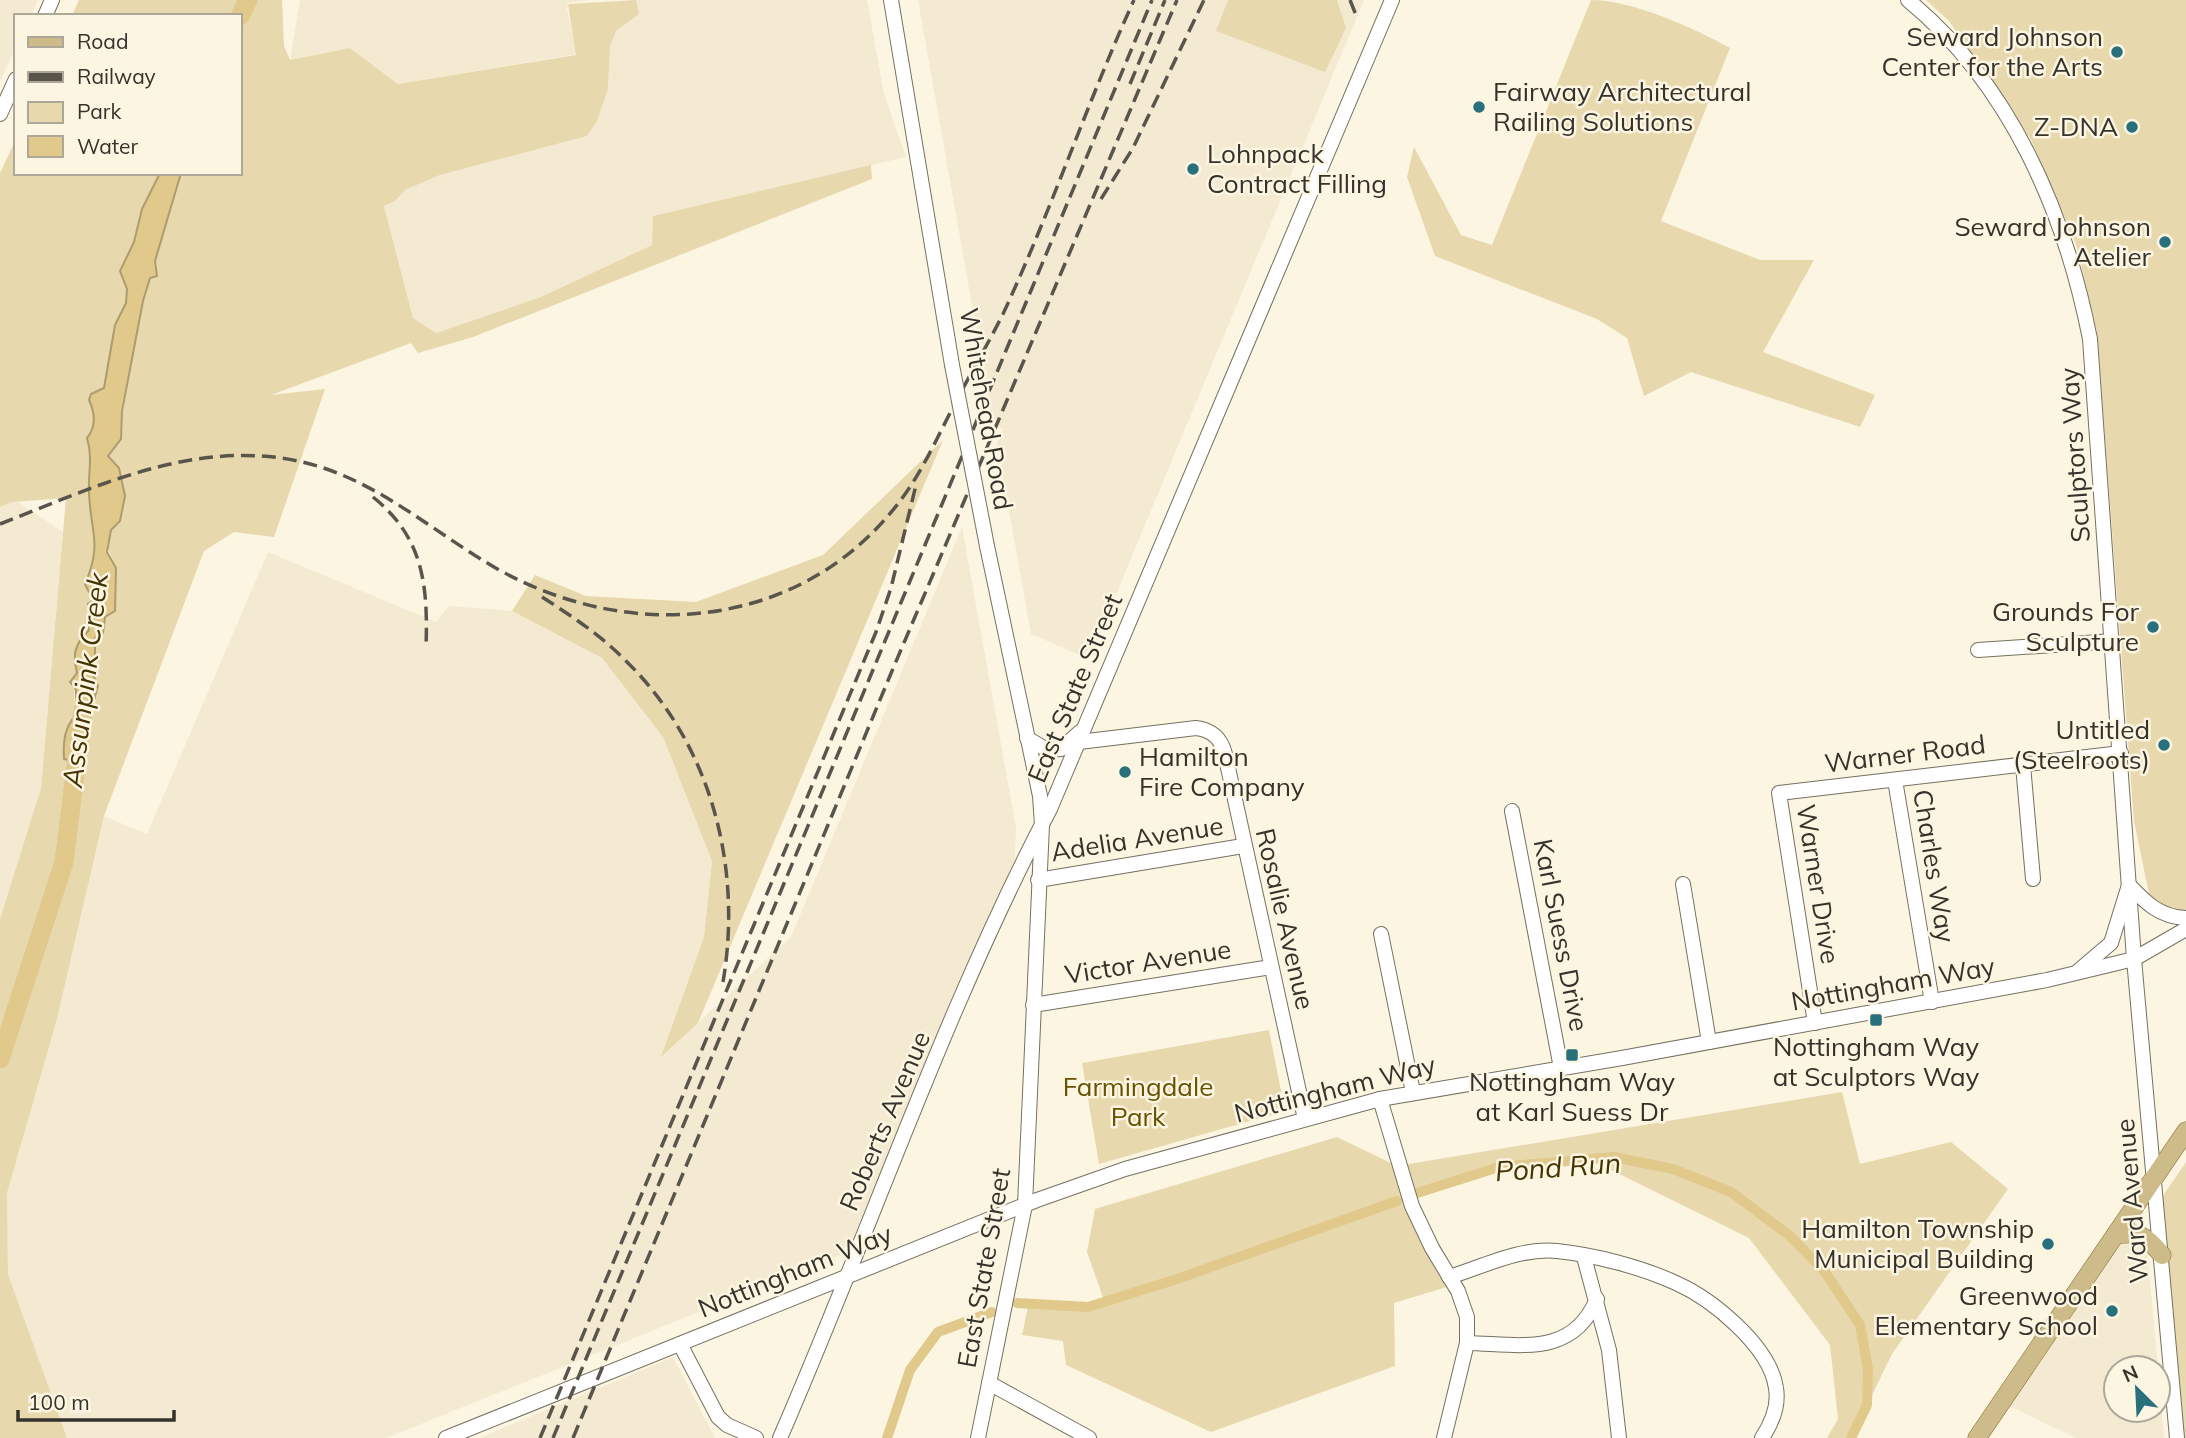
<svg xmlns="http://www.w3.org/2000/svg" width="2186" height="1438" font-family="Mulish,sans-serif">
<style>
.built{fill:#f3ead1}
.green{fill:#e8d8ae}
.water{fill:#e1c98b;stroke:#ad9c6e;stroke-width:2}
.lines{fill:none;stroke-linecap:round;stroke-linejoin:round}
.canal{stroke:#e1c98b;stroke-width:10}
.river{stroke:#e1c98b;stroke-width:19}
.minor-casing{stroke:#767060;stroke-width:16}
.major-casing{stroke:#826d35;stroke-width:19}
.minor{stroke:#fff;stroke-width:14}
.major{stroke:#cdbb89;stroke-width:18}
.rail{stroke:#59554c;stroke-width:3.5;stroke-dasharray:14 7;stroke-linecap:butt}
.minor-bridge-casing{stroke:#767060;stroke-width:16;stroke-linecap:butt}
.minor-bridge{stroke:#fff;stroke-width:14}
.poi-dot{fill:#29707d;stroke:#fcf5e2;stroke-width:2.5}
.labels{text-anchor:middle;stroke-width:5;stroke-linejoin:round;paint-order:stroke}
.poi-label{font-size:26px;fill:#35322b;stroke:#fcf5e2;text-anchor:end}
.street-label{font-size:26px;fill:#35322b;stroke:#fcf5e2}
.park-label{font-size:26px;fill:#685100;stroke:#fcf5e2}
.water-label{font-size:28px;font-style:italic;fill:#433300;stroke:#fcf5e2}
</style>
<rect width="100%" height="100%" fill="#fcf5e2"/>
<g class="built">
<polygon points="0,0 38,0 31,16 16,16 16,47 0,81"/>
<polygon points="300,0 589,0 568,3 567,9 577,54 398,84 350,48 290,60"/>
<polygon points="636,0 867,0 884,94 906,157 653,216 652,245 541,297 436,333 413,318 384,206 395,201 405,190 440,175 587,136 608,89 610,46 616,31 638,14"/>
<polygon points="918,0 1364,0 1089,659 1031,634 997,443 1003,429 993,424"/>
<polygon points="0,490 63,532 41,788 0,919"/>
<polygon points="962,527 1016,828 1014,879 853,1250 386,1438 67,1438 8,1274 7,1193 57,1019 104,816 147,834 268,552 436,622 449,606 512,611 602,658 663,737 712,861 704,937 662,1056 791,937"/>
<polygon points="2127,1237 2147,1247 2158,1368 2116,1368 2116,1410 2158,1410 2158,1369 2164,1438 2076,1438 2007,1405 2115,1247"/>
<polygon points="673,1357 715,1438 479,1438"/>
</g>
<g class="green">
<path d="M 79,0 L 282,0 L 284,46 L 290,60 L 350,48 L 398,84 L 576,55 L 568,4 L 636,0 L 639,14 L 616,31 L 610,46 L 608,89 L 597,121 L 587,136 L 440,175 L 405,190 L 395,201 L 384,206 L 413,318 L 436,333 L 541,297 L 652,245 L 653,216 L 871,165 L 872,179 L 473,337 L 418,353 L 411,343 L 271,395 L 325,389 L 274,537 L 234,532 L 204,551 L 104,816 L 57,1019 L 7,1193 L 8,1274 L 67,1438 L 0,1438 L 0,919 L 41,788 L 66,498 L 12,502 L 0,507 L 0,173 L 16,139 L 16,173 L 159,173 L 142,209 L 134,242 L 120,271 L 127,289 L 126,303 L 115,325 L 104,388 L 89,400 C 95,413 97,426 87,438 C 93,458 88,472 89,492 C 90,531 102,543 85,584 C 102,620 82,638 77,673 C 72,702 74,732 72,761 L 76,732 L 89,717 L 98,687 L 90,668 L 95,663 L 95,638 L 103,633 C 105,613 113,592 115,572 C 116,553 94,546 120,521 L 108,456 L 121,439 L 122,411 L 143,300 L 150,278 L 156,276 L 155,261 L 181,173 L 240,173 L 240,16 L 72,16 Z"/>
<polygon points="1228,0 1337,0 1346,28 1325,72 1216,31"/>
<path d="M 1591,0 C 1632,0 1694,28 1730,48 L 1661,221 L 1760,260 L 1814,260 L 1763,352 L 1875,395 L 1860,427 L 1691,372 L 1644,396 L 1627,338 L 1597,319 L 1435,256 L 1407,177 L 1414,147 L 1461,235 L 1492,245 Z"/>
<polygon points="1926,0 2186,0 2186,910 2171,910 2149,894 2134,821 2097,332 2076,244 2031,140 1949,21"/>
<polygon points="943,440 698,1023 661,1057 704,937 712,861 663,737 602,658 512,611 535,575 586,596 696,602 823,555"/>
<polygon points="1269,1030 1285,1111 1099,1164 1082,1063"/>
<polygon points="1842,1092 1860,1164 1951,1142 2008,1189 1892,1354 1851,1438 1827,1438 1838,1419 1830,1345 1749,1238 1593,1161 1488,1168 1408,1200 1450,1286 1394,1303 1395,1366 1211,1432 1066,1365 1063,1341 1022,1335 1029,1302 1106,1306 1087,1252 1095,1209 1337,1137 1397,1166"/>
<polygon points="2186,1162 2186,1438 2174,1438 2154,1209"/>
</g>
<path class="water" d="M 160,173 L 181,173 L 155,261 L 157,276 L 150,278 L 143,301 L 122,411 L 121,439 L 108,456 L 119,468 L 125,496 L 120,521 L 111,530 L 107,552 L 116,568 L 115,611 L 105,617 L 103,633 L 95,638 L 95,663 L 90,668 L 98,686 L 89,717 L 76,732 L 72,761 L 64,759 C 63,742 64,728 76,715 L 76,689 L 70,682 L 77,673 C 72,654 75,644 89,630 L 86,622 L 93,615 L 88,604 L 93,600 L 85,584 C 103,543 90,531 89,492 C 88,472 93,458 87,438 C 97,426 95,413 89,400 L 91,394 L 104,388 L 115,325 L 126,303 L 127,289 L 120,271 L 134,242 L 142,209 Z"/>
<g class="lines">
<g class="canal">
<polyline points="1414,1194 1499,1167 1614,1157 1673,1169 1731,1192 1790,1236 1825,1272 1860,1325 1868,1369 1867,1405 1851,1438"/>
<polyline points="1017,1303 1088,1307 1177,1279 1397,1201"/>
<polyline points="887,1438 910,1370 938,1332 992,1312"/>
</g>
<g class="river">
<polyline points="240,16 248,0"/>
<polyline points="0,1059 64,862 84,702"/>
</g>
<g class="minor-casing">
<g id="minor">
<polyline points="891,0 952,365"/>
<path d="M 1908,0 C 2010,84 2065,212 2090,339 L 2134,959 L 2177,1438"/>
<polyline points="45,16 52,0"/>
<polyline points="0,114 16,79"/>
<polyline points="1978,650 2114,641"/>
<polyline points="1027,738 1047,750 1061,749 1080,732"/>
<path d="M 1079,742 L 1196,728 C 1212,730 1221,738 1225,754 L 1305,1119"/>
<polyline points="2023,765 2033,879"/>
<polyline points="1895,780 1932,1002"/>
<polyline points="1512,811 1561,1068"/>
<polyline points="1038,880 1243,846"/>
<polyline points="1683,884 1709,1042"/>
<polyline points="1381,934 1413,1092"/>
<path d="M 2077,972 L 2111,943 L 2129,885 C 2146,903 2160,917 2186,918"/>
<polyline points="1033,1005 1271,967"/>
<polyline points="1815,1023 1779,793 2121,753"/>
<polyline points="1380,1099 1412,1206 1432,1248 1458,1291 1467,1317 1467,1343 1444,1438"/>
<polyline points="1584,1257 1609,1350 1619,1438"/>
<path d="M 1449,1277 C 1482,1267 1521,1247 1557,1251 C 1595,1255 1641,1267 1676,1283 C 1712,1299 1770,1346 1776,1388 C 1779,1406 1772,1423 1762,1438"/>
<path d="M 1467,1343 C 1519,1344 1572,1358 1597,1299"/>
<polyline points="680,1344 718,1417 727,1425 756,1438"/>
<polyline points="989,1383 1089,1438"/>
<polyline points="446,1438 1037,1200 1125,1169 1380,1099 1622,1058 2047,980 2134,959 2186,929"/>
<path d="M 780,1438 C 871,1229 944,1011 1050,809 L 1392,0"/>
<polyline points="978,1438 1025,1205 1042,825 1040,796 987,546"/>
</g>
</g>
<g class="major-casing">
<g id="major">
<path d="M 2115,1235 C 2140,1231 2146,1236 2162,1255"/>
<polyline points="1977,1438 2186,1131"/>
</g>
</g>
<use href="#minor" class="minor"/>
<use href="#major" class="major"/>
<g class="rail">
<polyline points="1350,0 1356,15"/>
<polyline points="1130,84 1165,0"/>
<polyline points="1101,199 1133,148 1204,0"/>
<path d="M 373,497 C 424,538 428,586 426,648"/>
<path d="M 0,524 C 95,487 193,439 298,461 C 373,477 429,529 494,567 C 631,646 806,630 903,497 C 925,467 941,429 959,396 C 973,369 989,342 1003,314 C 1051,211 1087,103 1134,0"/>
<path d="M 542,597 C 570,615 599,634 623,658 C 710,741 743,865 723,982"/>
<polyline points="540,1438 876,632 891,588 916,485"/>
<polyline points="553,1438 1152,0"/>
<polyline points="573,1438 892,671 1177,0"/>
</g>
<g class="minor-bridge-casing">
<polyline id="minor-bridge" points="952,365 987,546"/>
</g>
<use href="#minor-bridge" class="minor-bridge"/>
</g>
<g class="poi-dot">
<circle cx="2117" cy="52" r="7"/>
<circle cx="1479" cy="107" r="7"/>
<circle cx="2132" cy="127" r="7"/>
<circle cx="1193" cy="169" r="7"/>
<circle cx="2165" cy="242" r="7"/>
<circle cx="2153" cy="627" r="7"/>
<circle cx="2164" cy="745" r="7"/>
<circle cx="1125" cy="772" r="7"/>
<rect x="1869" y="1013" width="14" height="14" rx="3.5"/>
<rect x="1565" y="1048" width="14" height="14" rx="3.5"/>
<circle cx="2048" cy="1244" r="7"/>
<circle cx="2112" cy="1311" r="7"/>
</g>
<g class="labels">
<g class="poi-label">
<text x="2103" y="46">Seward Johnson<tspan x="2103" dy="30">Center for the Arts</tspan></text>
<text x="1493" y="101" text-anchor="start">Fairway Architectural<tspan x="1493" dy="30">Railing Solutions</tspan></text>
<text x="2118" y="136">Z-DNA</text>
<text x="1207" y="163" text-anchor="start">Lohnpack<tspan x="1207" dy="30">Contract Filling</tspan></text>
<text x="2151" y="236">Seward Johnson<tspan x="2151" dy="30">Atelier</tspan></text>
<text x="2139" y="621">Grounds For<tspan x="2139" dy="30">Sculpture</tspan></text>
<text x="2150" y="739">Untitled<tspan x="2150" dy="30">(Steelroots)</tspan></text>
<text x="1139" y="766" text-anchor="start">Hamilton<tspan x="1139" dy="30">Fire Company</tspan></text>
<text x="1876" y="1056" text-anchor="middle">Nottingham Way<tspan x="1876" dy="30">at Sculptors Way</tspan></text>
<text x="1572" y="1091" text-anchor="middle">Nottingham Way<tspan x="1572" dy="30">at Karl Suess Dr</tspan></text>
<text x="2034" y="1238">Hamilton Township<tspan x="2034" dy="30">Municipal Building</tspan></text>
<text x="2098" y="1305">Greenwood<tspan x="2098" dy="30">Elementary School</tspan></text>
</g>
<g class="street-label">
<text transform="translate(986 409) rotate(80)" y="9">Whitehead Road</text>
<text transform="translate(2075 455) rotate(-94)" y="9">Sculptors Way</text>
<text transform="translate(1075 688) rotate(-67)" y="9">East State Street</text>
<text transform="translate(1905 754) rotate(-7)" y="9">Warner Road</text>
<text transform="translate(1137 839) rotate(-9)" y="9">Adelia Avenue</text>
<text transform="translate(1934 866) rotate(81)" y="9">Charles Way</text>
<text transform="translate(1818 884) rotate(81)" y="9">Warner Drive</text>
<text transform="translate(1285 919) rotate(77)" y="9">Rosalie Avenue</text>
<text transform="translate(1561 935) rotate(79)" y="9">Karl Suess Drive</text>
<text transform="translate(1148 962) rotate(-9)" y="9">Victor Avenue</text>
<text transform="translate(1893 984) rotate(-10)" y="9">Nottingham Way</text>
<text transform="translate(1335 1089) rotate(-14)" y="9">Nottingham Way</text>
<text transform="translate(885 1121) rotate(-67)" y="9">Roberts Avenue</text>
<text transform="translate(2132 1201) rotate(-95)" y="9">Ward Avenue</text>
<text transform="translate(984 1268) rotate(-80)" y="9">East State Street</text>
<text transform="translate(795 1271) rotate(-22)" y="9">Nottingham Way</text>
</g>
<g class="park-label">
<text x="1138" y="1096">Farmingdale<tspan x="1138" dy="30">Park</tspan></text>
</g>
<g class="water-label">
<text transform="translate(85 680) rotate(-83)" y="10">Assunpink Creek</text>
<text transform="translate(1558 1167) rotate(-4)" y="10">Pond Run</text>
</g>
</g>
<rect x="14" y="14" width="228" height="161" fill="#fcf5e2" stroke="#aca799" stroke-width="2"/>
<rect x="28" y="37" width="35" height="10" fill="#cdbb89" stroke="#aca799" stroke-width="2"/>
<text x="77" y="49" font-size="21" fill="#35322b">Road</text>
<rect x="28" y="72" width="35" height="10" fill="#59554c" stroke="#aca799" stroke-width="2"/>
<text x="77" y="84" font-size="21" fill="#35322b">Railway</text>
<rect x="28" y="102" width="35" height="21" fill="#e8d8ae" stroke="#aca799" stroke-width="2"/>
<text x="77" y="119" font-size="21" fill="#35322b">Park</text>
<rect x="28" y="136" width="35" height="21" fill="#e1c98b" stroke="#aca799" stroke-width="2"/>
<text x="77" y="154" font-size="21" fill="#35322b">Water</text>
<g transform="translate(2137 1389) rotate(336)"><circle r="33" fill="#fcf5e2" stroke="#aca799" stroke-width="2"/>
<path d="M0-5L12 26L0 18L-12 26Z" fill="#29707d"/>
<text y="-10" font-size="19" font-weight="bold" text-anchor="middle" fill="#35322b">N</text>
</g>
<path d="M18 1410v10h156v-10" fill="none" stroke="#35322b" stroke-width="3.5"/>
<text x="28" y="1410" font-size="21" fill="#35322b" stroke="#fcf5e2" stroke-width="5" paint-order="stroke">100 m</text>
</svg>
